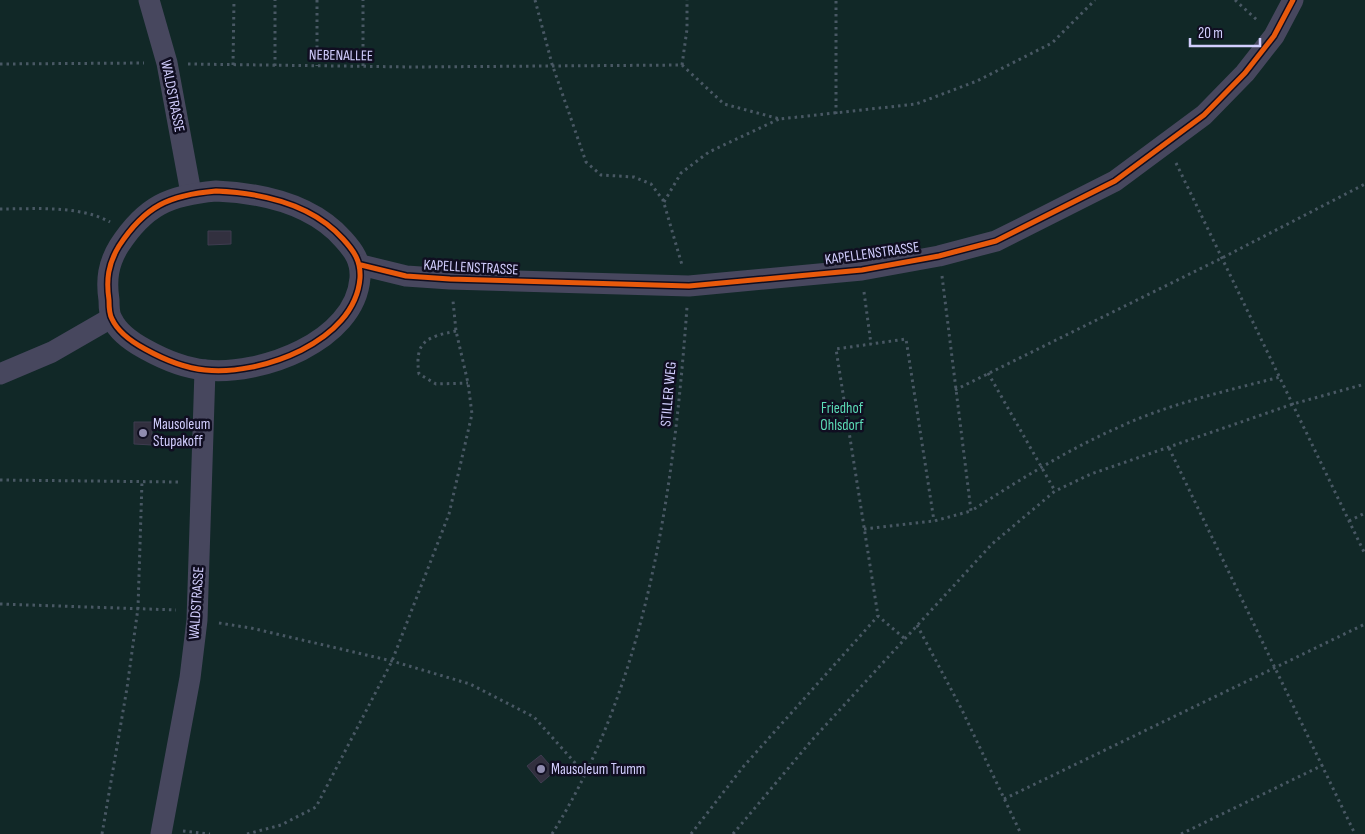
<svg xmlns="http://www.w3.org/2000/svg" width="1365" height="834" font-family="'Sofia Sans Condensed',sans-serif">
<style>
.green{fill:#112827}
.building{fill:#32303f;stroke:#3f3c50}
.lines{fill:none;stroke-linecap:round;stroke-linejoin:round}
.path{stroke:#495864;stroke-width:3;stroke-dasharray:2.5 4;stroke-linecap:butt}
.street{stroke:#47475e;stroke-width:21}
.cycleway-casing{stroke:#100e21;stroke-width:8}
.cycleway{stroke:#e8590c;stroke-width:5}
.poi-dot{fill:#908caf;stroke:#100e21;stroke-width:2}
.labels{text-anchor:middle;stroke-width:5;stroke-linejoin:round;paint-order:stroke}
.street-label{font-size:15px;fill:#d2cefe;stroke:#100e21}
.park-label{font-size:15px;fill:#5cdcb7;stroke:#100e21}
.poi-label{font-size:15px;fill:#d2cefe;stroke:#100e21;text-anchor:start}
</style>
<rect width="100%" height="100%" fill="#14121d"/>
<rect class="green" x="0" y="0" width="1365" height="834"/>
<g class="building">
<polygon points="208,231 231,231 231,244 208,245"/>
<polygon points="134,422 152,422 152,445 134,444"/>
<polygon points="541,755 555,771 541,783 527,766"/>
</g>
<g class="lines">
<g class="path">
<polyline points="317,0 317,66"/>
<polyline points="535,0 552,64 586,162 601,175 634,177 651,184 663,200 682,265"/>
<polyline points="1235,0 1257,20"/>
<polyline points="0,64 144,63"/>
<polyline points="188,64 413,67 682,65"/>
<polyline points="233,65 234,0"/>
<polyline points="682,65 724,104 780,119 916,104 977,81 1052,43 1095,0"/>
<polyline points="682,65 687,29 687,0"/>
<polyline points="275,66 275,0"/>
<polyline points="363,66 363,0"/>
<polyline points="836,114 836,0"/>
<polyline points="1176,163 1365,554"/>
<polyline points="664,202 681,173 709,152 779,119"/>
<path d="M 0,209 C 35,209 79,205 110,222"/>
<path d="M 942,276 L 971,511 C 1018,481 1065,451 1117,428 C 1168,404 1226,391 1280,377"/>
<polyline points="864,292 871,344"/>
<path d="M 456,331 C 427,337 414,341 419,374 L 436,384 L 468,383"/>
<polyline points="988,373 1055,491"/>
<polyline points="955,390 1222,258 1365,184"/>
<polyline points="1169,448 1355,834"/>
<polyline points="0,480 179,482"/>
<polyline points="1349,521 1365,513"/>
<polyline points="864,529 934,521 971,511"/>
<polyline points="0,604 176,610"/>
<polyline points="219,623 251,628 392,661 470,684 534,717 585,774"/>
<polyline points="917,625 961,708 1021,834"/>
<polyline points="904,638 878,616 836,349 906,339 934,521"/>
<polyline points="1004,799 1365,624"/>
<polyline points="183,831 210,834"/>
<polyline points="102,834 127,688 138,608 142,481"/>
<polyline points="247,834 281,825 316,807 392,661 449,514 472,414 468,383 456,331 453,301"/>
<path d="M 552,834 C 649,679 674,486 687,307"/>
<polyline points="691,834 743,767 878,616"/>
<polyline points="733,834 812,740 992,544 1055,491 1091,474 1293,404 1365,384"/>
<polyline points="1181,834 1323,765"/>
</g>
<g class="street">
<polyline points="149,0 167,63 191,193"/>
<path d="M 216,191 C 261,193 311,203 343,239 C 354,251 361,261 360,278 C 355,342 260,376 205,370 C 184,368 163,359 145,349 C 132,342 118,332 112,319 C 109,314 109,306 109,300 C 106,280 108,264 119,246 C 145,206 169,195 216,191 Z"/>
<polyline points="361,265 406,276 450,279 689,286 862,270 939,256 996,241 1115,181 1204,115 1245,73 1274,36 1293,0"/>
<polyline points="0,374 52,352 111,318"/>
<polyline points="161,834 190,678 197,620 205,370"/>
</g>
<g class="cycleway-casing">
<g id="cycleway">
<path d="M 216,191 C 261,193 311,203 343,239 C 354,251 361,261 360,278 C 355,342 260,376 205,370 C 184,368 163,359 145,349 C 132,342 118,332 112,319 C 109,314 109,306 109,300 C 106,280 108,264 119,246 C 145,206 169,195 216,191 Z"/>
<polyline points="361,265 406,276 450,279 689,286 862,270 939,256 996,241 1115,181 1204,115 1245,73 1274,36 1293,0"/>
</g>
</g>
<use href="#cycleway" class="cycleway"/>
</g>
<g class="poi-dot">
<circle cx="143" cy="433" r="5"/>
<circle cx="541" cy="769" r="5"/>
</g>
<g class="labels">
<g class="street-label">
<text transform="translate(341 55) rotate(1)" y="5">NEBENALLEE</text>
<text transform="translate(173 96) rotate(79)" y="5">WALDSTRASSE</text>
<text transform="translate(872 253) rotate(-8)" y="5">KAPELLENSTRASSE</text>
<text transform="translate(471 267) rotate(3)" y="5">KAPELLENSTRASSE</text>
<text transform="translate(668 394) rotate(-85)" y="5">STILLER WEG</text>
<text transform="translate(196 603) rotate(-86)" y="5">WALDSTRASSE</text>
</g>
<g class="park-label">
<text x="842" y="413">Friedhof<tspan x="842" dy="17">Ohlsdorf</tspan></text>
</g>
<g class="poi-label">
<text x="153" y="429">Mausoleum<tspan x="153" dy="17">Stupakoff</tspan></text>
<text x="551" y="774">Mausoleum Trumm</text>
</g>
</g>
<path d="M1190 38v8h70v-8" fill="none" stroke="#d2cefe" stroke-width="2.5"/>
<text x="1198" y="38" font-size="15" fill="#d2cefe" stroke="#100e21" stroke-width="4" paint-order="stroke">20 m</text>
</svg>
